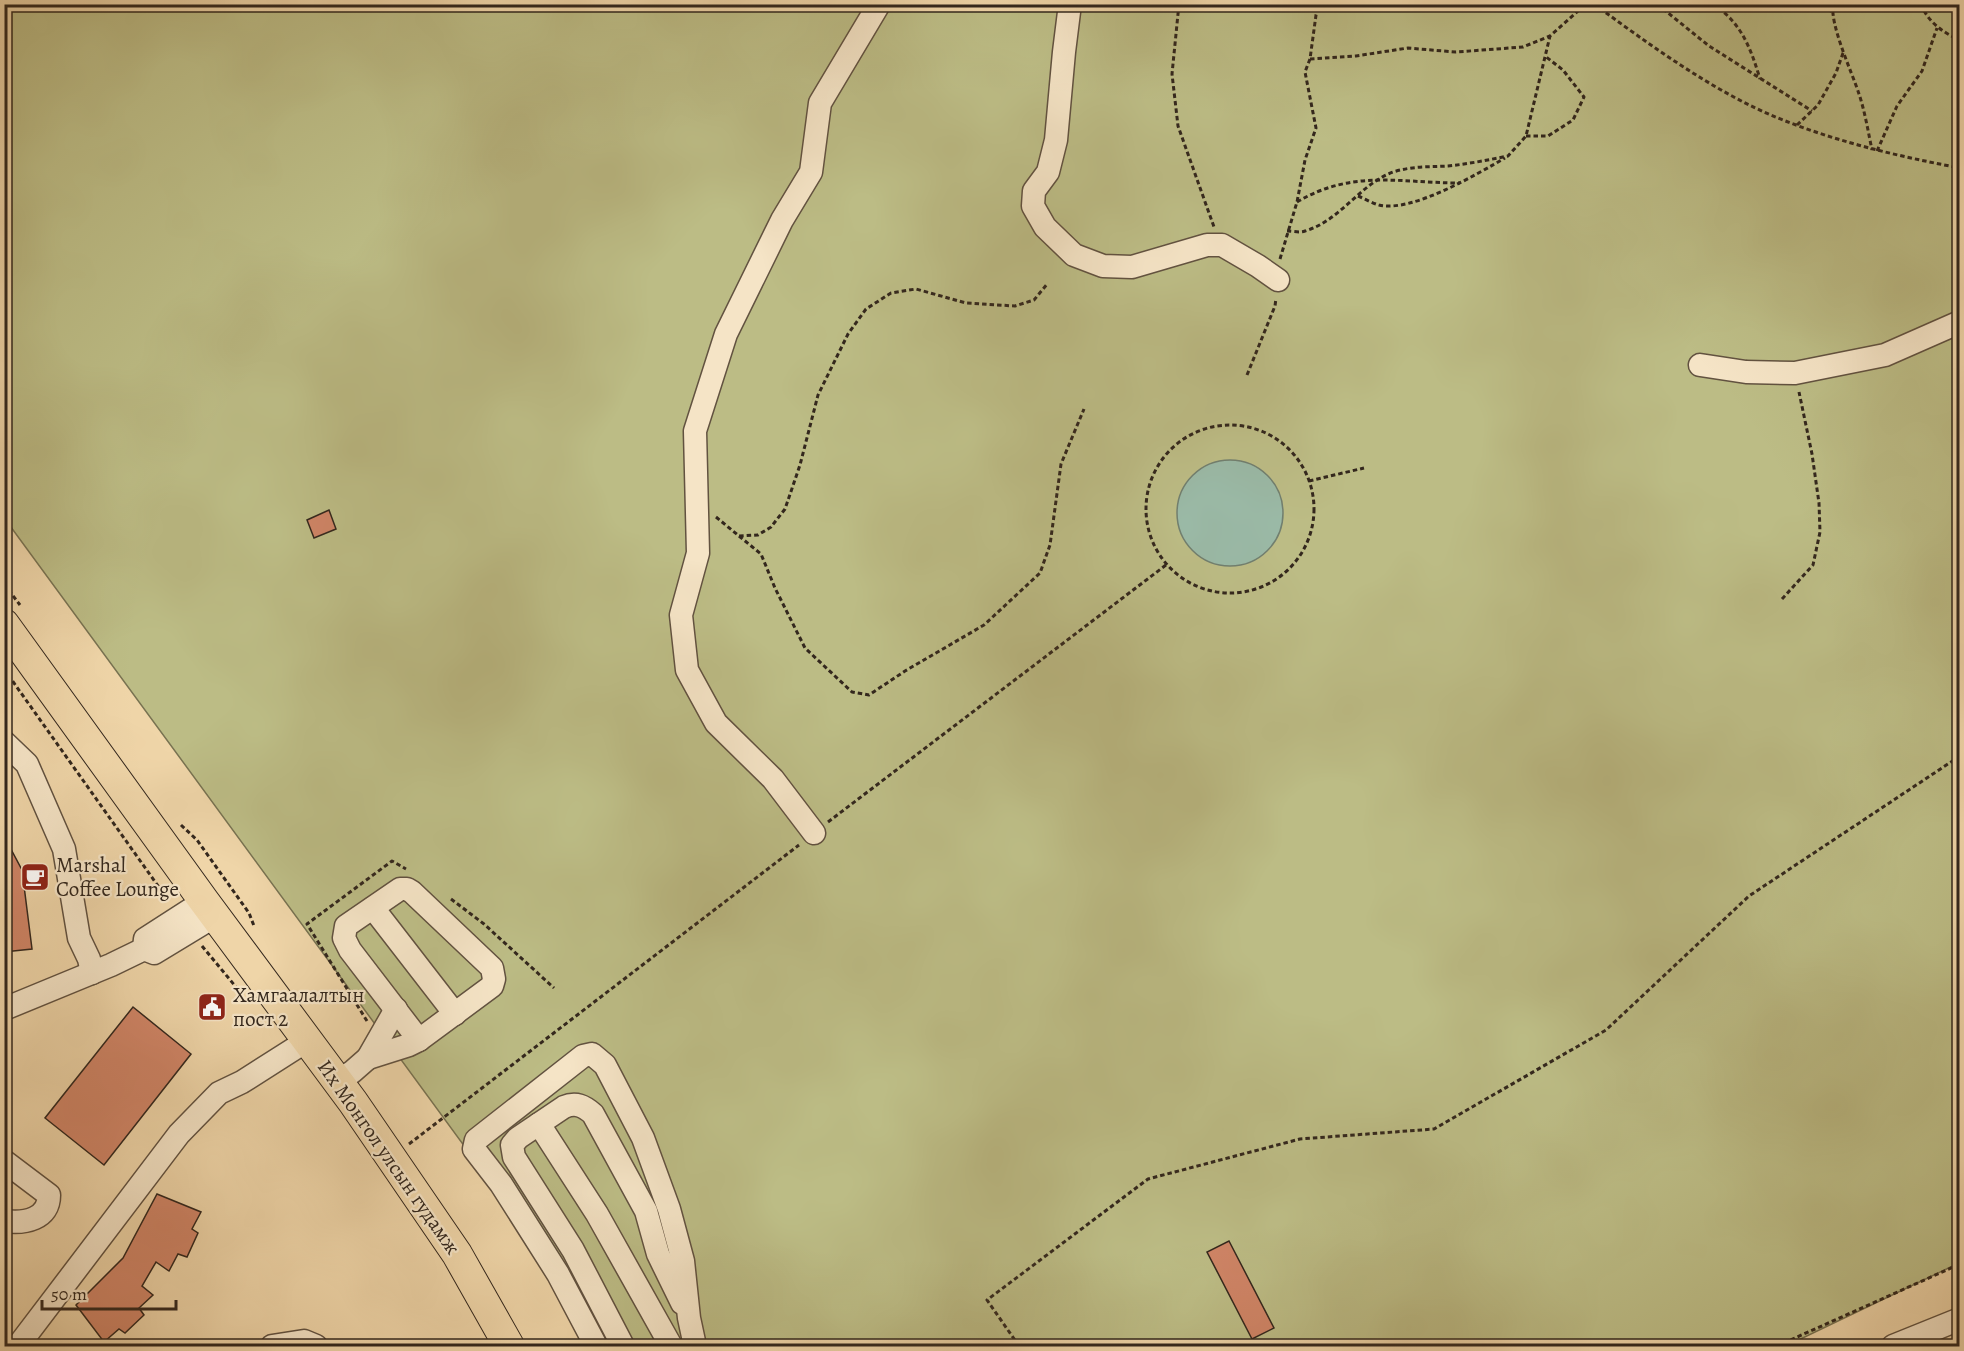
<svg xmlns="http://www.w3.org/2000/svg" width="1964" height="1351" font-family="Alegreya,serif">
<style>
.green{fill:#bcbc85;stroke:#787251;stroke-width:1.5}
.water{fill:#9ab9a6;stroke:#717f6f;stroke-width:1.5}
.building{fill:#d08567;stroke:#33271d;stroke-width:1.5}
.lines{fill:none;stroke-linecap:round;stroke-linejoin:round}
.minor-casing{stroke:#625240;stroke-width:25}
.major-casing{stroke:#33271d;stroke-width:32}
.path{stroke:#33271d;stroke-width:3;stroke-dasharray:4.5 3;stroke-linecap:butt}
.minor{stroke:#f5e4c6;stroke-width:22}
.major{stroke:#efd5a8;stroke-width:30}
.labels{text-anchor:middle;stroke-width:4.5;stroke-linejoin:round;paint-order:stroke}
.poi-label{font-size:21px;fill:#33271d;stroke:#f5e4c6;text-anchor:start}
.street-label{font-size:21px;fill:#33271d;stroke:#f5e4c6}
</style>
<rect width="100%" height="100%" fill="#efd5a8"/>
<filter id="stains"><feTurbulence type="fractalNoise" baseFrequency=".00333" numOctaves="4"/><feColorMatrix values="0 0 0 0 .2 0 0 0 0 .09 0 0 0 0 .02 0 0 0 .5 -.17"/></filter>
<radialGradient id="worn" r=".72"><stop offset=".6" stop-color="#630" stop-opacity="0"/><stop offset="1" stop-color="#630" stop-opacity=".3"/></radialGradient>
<polygon class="green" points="4,5 1959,5 1959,1263 1786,1346 586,1346 550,1263 5,519"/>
<circle class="water" cx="1230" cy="513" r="53"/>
<g class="building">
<polygon points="329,510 336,529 314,538 307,520"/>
<polygon points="4,836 22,870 32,949 4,952"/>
<polygon points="133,1007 191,1054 104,1165 45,1118"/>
<polygon points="157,1194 201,1212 192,1229 198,1233 187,1257 178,1254 169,1271 156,1262 142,1286 153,1295 139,1308 144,1315 125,1333 119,1329 104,1342 76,1305 123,1258"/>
<polygon points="1229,1241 1274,1328 1252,1339 1207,1252"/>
</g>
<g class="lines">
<g class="minor-casing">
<g id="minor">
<polyline points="1070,4 1064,52 1056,140 1048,172 1034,191 1033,206 1045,227 1074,255 1103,266 1132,267 1207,245 1222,245 1258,266 1278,280"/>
<polyline points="1700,365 1746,372 1795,373 1885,355 1960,322"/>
<polyline points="4,742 27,764 64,849 79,938 89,959 92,973"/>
<polyline points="814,833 773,779 716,723 687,670 681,615 698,553 695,431 726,334 782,220 811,172 820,103 879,4"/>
<polygon points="400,889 407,889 412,892 492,968 494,979 492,986 419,1040 350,950 344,938 346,926"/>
<polyline points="373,908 455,1014"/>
<polyline points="144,949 145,939 204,901"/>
<polyline points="4,1009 111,965 144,949 154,953 215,916"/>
<polyline points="368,1058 409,1045 419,1040"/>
<polyline points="337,1081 352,1072 368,1058 396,1009"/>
<polyline points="539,1124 597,1214 671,1346"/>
<path d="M 4,1161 L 49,1195 C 49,1219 25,1224 4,1221"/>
<polyline points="18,1346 179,1134 219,1093 242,1082 308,1040"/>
<polyline points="272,1346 304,1341 316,1346"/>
<polyline points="596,1346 558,1274 501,1184 474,1149 476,1140 583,1056 592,1054 605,1065 643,1138 669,1209 683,1261 689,1318 695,1346"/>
<path d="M 623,1346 L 573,1250 L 514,1157 L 512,1145 L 518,1138 L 564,1107 C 576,1102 584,1106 593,1114 L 646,1211 L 658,1254 L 682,1303"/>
<polyline points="1893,1346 1960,1319"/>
</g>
</g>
<g class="major-casing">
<polyline id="major" points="4,624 204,901 353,1102 457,1254 509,1346"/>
</g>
<g class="path">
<polyline points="1179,4 1172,74 1178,126 1214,227"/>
<path d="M 1594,4 C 1650,45 1714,92 1778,118 C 1837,142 1897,156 1960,168"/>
<polyline points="1657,4 1709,46 1812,111"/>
<path d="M 1712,4 C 1741,21 1751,49 1760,79"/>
<polyline points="1822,4 1832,12"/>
<path d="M 1833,4 C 1830,26 1852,72 1859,94 C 1865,112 1868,131 1872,150"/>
<path d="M 1921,4 C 1927,21 1943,33 1960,40"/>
<polyline points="1923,10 1933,4"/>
<polyline points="1310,59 1356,56 1408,48 1456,52 1523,47 1550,36 1586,4"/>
<polyline points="1797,125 1818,105 1836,73 1843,53"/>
<polyline points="1526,136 1548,136 1573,120 1584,97 1563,70 1545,56"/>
<polyline points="1877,151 1897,106 1922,71 1937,28"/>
<path d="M 1358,196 C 1365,199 1372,203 1379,205 C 1412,213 1477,174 1505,158"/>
<path d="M 1297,202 C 1353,169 1399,183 1460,183"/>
<path d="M 1287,231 C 1292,231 1300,233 1305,231 C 1340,221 1360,184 1393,172 C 1412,166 1430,167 1448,166 C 1468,164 1488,160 1508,156 L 1526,136 L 1550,36"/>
<polyline points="1280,259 1297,202 1305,160 1316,128 1305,72 1310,59 1316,15 1319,4"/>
<polyline points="1247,375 1275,306 1276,298"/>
<circle cx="1230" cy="509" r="84"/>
<polyline points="1309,481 1364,468"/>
<polyline points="716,517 739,536 758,535 771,527 785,509 800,465 818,395 848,334 866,309 891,293 916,289 966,303 1015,306 1034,300 1048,283"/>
<polyline points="739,536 761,554 775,588 805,648 852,692 869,695 905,671 984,625 1040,573 1050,545 1061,464 1084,409"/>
<polyline points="4,584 20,605"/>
<polyline points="4,591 12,602"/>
<polyline points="1782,599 1813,565 1820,532 1819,503 1812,454 1799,392"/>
<polyline points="4,669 168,900"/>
<polyline points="828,822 1166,565"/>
<polyline points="181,825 197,840 249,913 254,926"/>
<polyline points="451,899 484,924 554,988"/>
<polyline points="202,946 236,987"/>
<polyline points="367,1021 307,924 392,861 406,869"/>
<polyline points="409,1144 799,845"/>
<polyline points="1019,1346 987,1300 1148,1179 1300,1139 1434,1129 1606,1030 1749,896 1960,756"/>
<polyline points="1777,1346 1960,1264"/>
</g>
<use href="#minor" class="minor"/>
<use href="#major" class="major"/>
</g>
<defs>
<g id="cafe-square" transform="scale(1.5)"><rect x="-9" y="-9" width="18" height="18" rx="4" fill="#8f2418" stroke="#f5e4c6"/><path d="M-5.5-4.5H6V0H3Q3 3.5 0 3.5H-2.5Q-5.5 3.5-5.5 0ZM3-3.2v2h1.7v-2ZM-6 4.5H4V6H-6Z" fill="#fff"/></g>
<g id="civic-square" transform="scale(1.5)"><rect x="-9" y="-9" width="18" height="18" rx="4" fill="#8f2418" stroke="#f5e4c6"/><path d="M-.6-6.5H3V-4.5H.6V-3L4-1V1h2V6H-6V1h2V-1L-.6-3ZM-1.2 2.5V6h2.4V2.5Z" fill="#fff"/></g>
</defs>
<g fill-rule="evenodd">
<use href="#cafe-square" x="35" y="877"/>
<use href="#civic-square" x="212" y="1007"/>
</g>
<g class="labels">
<g class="poi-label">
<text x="56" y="872">Marshal<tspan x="56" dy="24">Coffee Lounge</tspan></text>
<text x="233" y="1002">Хамгаалалтын<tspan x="233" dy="24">пост 2</tspan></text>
</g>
<g class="street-label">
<text transform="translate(389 1157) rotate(55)" y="7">Их Монгол улсын гудамж</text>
</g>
</g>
<rect width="1964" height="1351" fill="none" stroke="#efd5a8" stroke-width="24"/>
<rect x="6" y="6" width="1952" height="1339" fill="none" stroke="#33271d" stroke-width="3"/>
<rect x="12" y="12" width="1940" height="1327" fill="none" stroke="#33271d" stroke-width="1.5"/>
<path d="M42 1300v9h134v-9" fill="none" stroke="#33271d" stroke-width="3"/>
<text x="51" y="1300" font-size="18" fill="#33271d" stroke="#f5e4c6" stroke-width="4.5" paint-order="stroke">50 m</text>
<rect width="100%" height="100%" filter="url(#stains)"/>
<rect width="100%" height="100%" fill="url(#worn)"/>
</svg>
